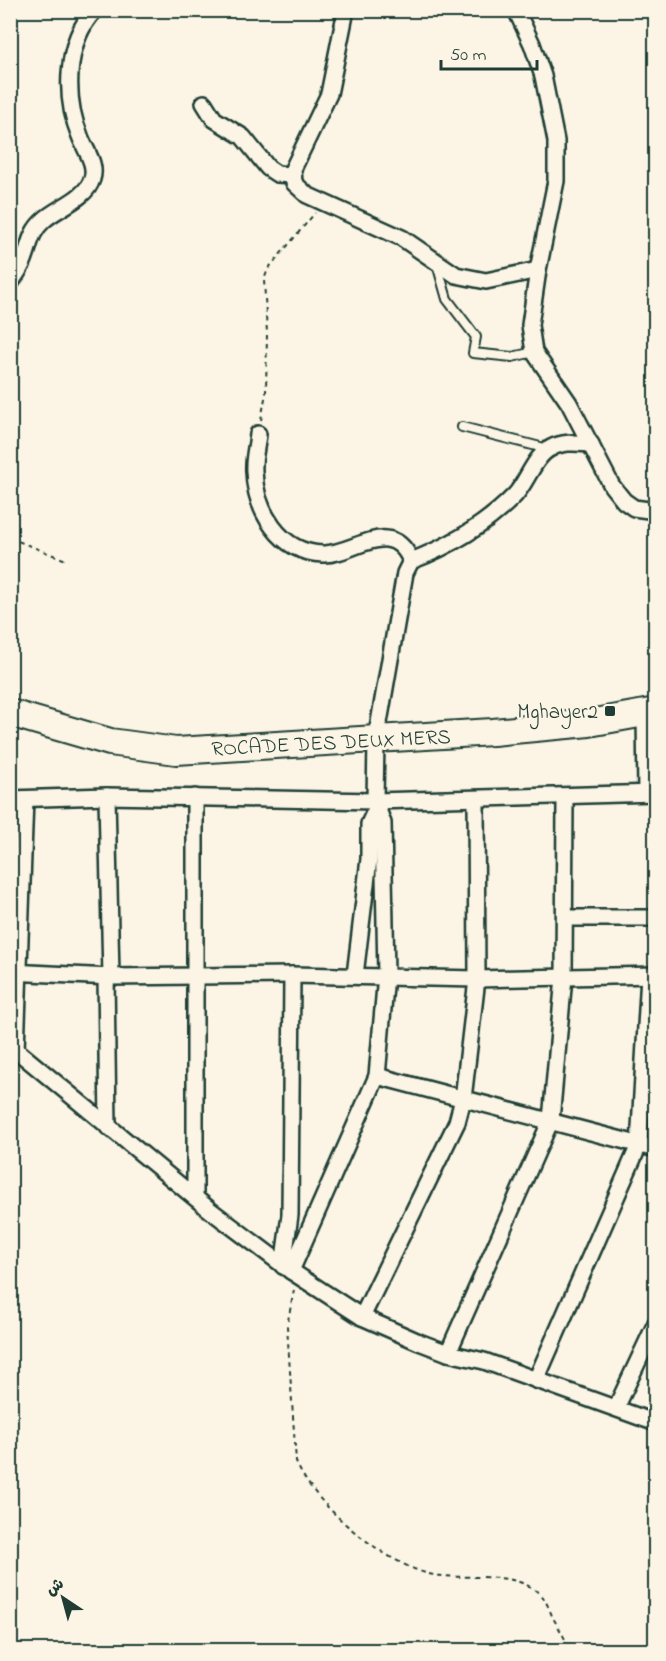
<svg xmlns="http://www.w3.org/2000/svg" width="666" height="1661" font-family="'Indie Flower','Playpen Sans Arabic',sans-serif">
<style>
.lines{fill:none;stroke-linecap:round;stroke-linejoin:round}
.service-casing{stroke:#1f3d34;stroke-width:12}
.minor-casing{stroke:#1f3d34;stroke-width:20}
.trunk-casing{stroke:#1f3d34;stroke-width:30}
.path{stroke:#1f3d34;stroke-width:2;stroke-dasharray:4.5 4.5;stroke-linecap:butt}
.service{stroke:#fcf5e5;stroke-width:8}
.minor{stroke:#fcf5e5;stroke-width:15}
.trunk{stroke:#fcf5e5;stroke-width:26}
.poi-dot{fill:#1f3d34;stroke:#fcf5e5;stroke-width:2}
.labels{text-anchor:middle;stroke-width:5;stroke-linejoin:round;paint-order:stroke}
.poi-label{font-size:21px;fill:#1f3d34;stroke:#fcf5e5;text-anchor:end}
.street-label{font-size:21px;fill:#1f3d34;stroke:#fcf5e5}
</style>
<rect width="100%" height="100%" fill="#fcf5e5"/>
<filter id="ink" filterUnits="userSpaceOnUse"><feTurbulence type="fractalNoise" baseFrequency=".0167" numOctaves="2"/><feDisplacementMap in="SourceGraphic" scale="12" xChannelSelector="R" yChannelSelector="G"/><feConvolveMatrix kernelMatrix="1 2 1 2 8 2 1 2 1" color-interpolation-filters="sRGB"/></filter>
<g filter="url(#ink)">
<g class="lines">
<g class="service-casing">
<g id="service">
<polyline points="437,264 447,299 476,337 473,353 512,357 534,352"/>
<polyline points="462,427 548,449"/>
</g>
</g>
<g class="minor-casing">
<g id="minor">
<polyline points="346,10 329,94 293,169 294,183 307,195 402,238 456,275 486,281 538,270"/>
<polyline points="516,10 532,44 543,76 556,141 556,181 538,270 530,325 534,352 569,403 612,486 624,501 634,508 656,511"/>
<polyline points="204,103 214,119 243,137 268,168 277,174 292,175"/>
<path d="M 10,284 C 15,276 21,268 24,260 C 30,245 30,232 44,220 C 58,207 86,199 92,179 C 97,164 85,150 80,136 C 64,98 65,41 95,10"/>
<path d="M 258,434 C 257,446 253,459 254,471 C 255,509 279,553 323,554 C 353,555 392,515 411,561"/>
<polyline points="645,714 646,793"/>
<polyline points="107,796 111,977"/>
<polyline points="195,797 195,1197"/>
<polyline points="10,799 107,796 375,801 656,793"/>
<polyline points="565,918 656,918"/>
<polyline points="10,972 111,977 292,975"/>
<polyline points="355,975 369,859 369,824 376,809"/>
<polyline points="106,976 108,1127"/>
<path d="M 10,1045 L 210,1210 L 291,1271 L 377,1076 L 386,975 L 383,823 L 375,801 L 376,740 L 405,573 L 411,561 C 450,546 486,525 515,495 C 527,482 535,455 551,448 C 563,441 577,443 591,444"/>
<polyline points="16,1051 25,799"/>
<polyline points="377,1076 656,1149"/>
<polyline points="283,1266 290,1215 292,975 477,979 656,975"/>
<polyline points="291,1271 362,1317 419,1342 448,1353 484,1361 656,1423"/>
<polyline points="362,1317 457,1122 463,1099 477,979 476,799"/>
<polyline points="448,1353 551,1120 564,977 565,798"/>
<polyline points="536,1380 639,1145 649,975"/>
<polyline points="616,1408 656,1323"/>
</g>
</g>
<g class="trunk-casing">
<polyline id="trunk" points="10,713 110,742 176,751 493,732 589,723 656,711"/>
</g>
<g class="path">
<polyline points="535,17 535,10"/>
<polyline points="261,420 266,393 267,333 264,280 268,269 315,213"/>
<polyline points="10,538 66,560"/>
<path d="M 294,1290 L 287,1326 L 296,1462 C 314,1505 383,1562 429,1574 C 464,1582 516,1567 543,1597 C 547,1603 550,1611 553,1618 C 559,1628 566,1639 569,1650"/>
<polyline points="10,1640 23,1650"/>
</g>
<use href="#service" class="service"/>
<use href="#minor" class="minor"/>
<use href="#trunk" class="trunk"/>
</g>
</g>
<rect class="poi-dot" x="604" y="705" width="12" height="12" rx="3"/>
<g class="labels">
<g class="poi-label">
<text x="598" y="718">Mghayer2</text>
</g>
<g class="street-label">
<text transform="translate(331 742) rotate(-3)" y="7">ROCADE DES DEUX MERS</text>
</g>
</g>
<rect width="666" height="1661" fill="none" stroke="#fcf5e5" stroke-width="36"/>
<rect x="18" y="18" width="630" height="1625" fill="none" stroke="#1f3d34" stroke-width="2" filter="url(#ink)"/>
<g transform="translate(63 1598) rotate(324)" stroke="#fcf5e5" stroke-width="4.5" paint-order="stroke">
<path d="M0-4.5L10 22L0 15L-10 22Z" fill="#1f3d34"/>
<text y="-9" font-size="16" font-weight="bold" text-anchor="middle" fill="#1f3d34">ش</text>
</g>
<path d="M441 60v9h96v-9" fill="none" stroke="#1f3d34" stroke-width="3"/>
<text x="450" y="60" font-size="18" fill="#1f3d34" stroke="#fcf5e5" stroke-width="4.5" paint-order="stroke">50 m</text>
</svg>
